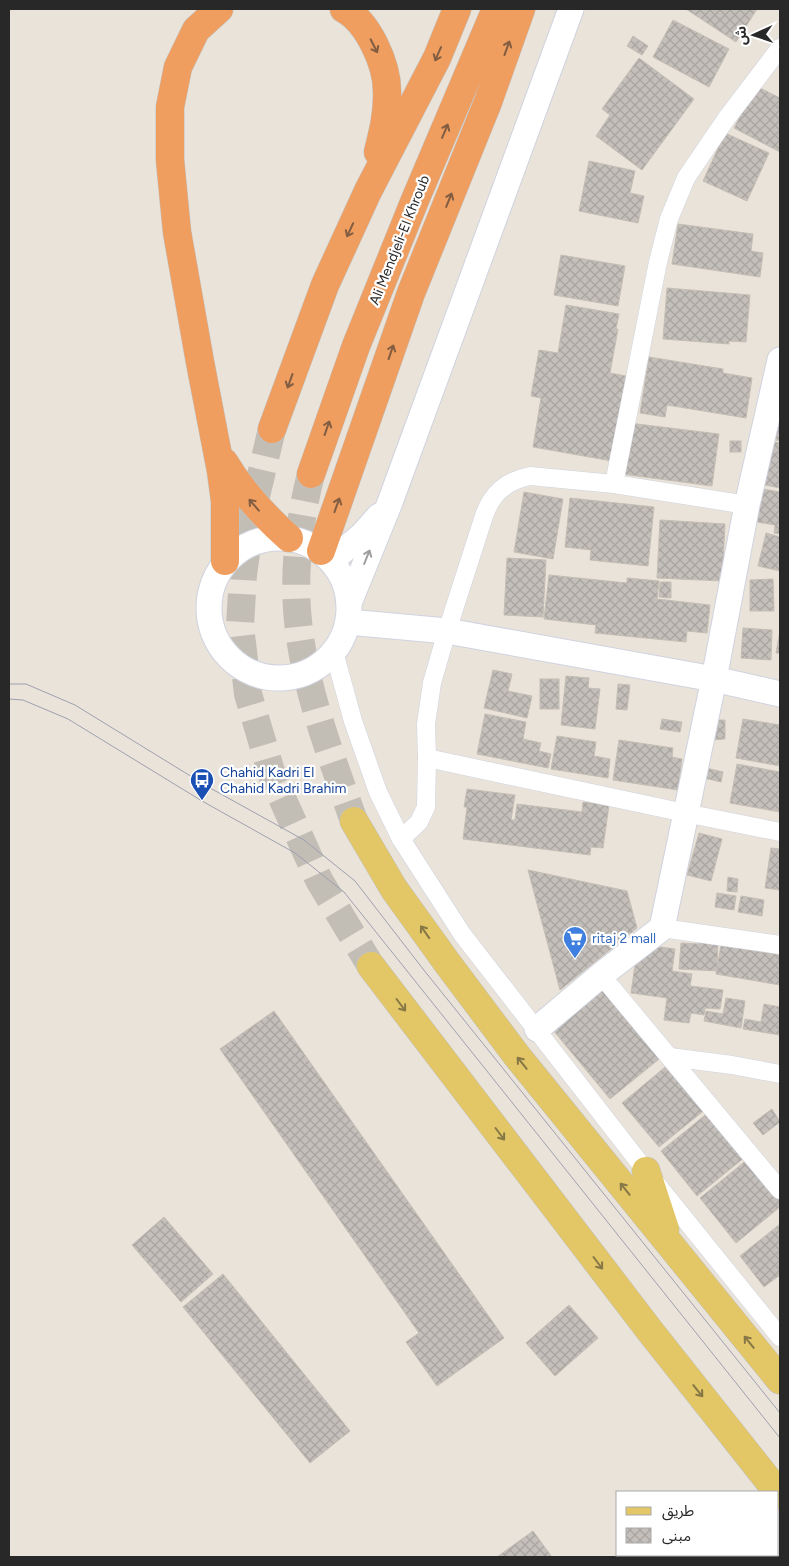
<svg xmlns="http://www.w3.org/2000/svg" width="789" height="1566" font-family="Figtree,'Noto Sans Arabic',sans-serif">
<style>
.building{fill:url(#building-cross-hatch);stroke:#c4beb4}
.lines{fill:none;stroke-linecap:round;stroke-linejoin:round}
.highway-tunnel{stroke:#c2beb6;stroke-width:28;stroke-dasharray:28 14;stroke-linecap:butt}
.street-casing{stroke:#d0d3df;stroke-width:19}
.secondary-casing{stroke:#d0d3df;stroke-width:27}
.primary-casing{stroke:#c3c3c3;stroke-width:29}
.highway-casing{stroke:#c3c3c3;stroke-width:29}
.street{stroke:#fff;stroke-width:18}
.secondary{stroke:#fff;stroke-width:25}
.primary{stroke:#e3c665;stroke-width:28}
.highway{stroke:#ef9e5f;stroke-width:28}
.tram{stroke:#9ea0b0;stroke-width:1}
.oneway{stroke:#825d41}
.oneway2{stroke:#9e9e9e}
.oneway3{stroke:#867746}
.labels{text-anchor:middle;stroke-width:4.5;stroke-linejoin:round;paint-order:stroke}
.street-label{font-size:14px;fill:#282828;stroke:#fff}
.transit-label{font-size:14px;fill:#164399;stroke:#fff;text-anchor:start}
.shop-label{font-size:14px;fill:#366cbe;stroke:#fff;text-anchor:start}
</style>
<defs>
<pattern id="building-cross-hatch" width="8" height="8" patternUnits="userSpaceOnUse" patternTransform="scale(1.25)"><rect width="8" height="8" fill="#c4bfba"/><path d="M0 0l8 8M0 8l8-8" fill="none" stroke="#a8a4a0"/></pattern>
</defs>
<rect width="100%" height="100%" fill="#e9e3da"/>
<g class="building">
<polygon points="686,9 757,9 736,42"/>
<polygon points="673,20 729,49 709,87 653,57"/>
<polygon points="633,36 648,46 642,55 627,46"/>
<polygon points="639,58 694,99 642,170 596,136 610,115 602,109"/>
<polygon points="756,86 780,98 780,152 734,128"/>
<polygon points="725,133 769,153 747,201 703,181"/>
<polygon points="589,161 635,171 630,193 644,196 638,223 579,211"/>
<polygon points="678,224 753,234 751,251 763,253 760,277 672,264"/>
<polygon points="561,255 625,266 618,306 554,295"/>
<polygon points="667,288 750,295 746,342 729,341 729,344 663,339"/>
<polygon points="566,305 619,314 616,329 618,329 610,373 626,376 612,461 533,447 541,398 531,396 539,350 558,353"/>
<polygon points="649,357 723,369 723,373 752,378 746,418 667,405 665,417 640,413"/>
<polygon points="780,404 780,441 770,439"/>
<polygon points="629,423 719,434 712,486 622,474"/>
<rect x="730" y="441" width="11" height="11"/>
<polygon points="768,441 780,443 780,488 760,484"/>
<polygon points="757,488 780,492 780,534 774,533 775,525 751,521"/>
<polygon points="524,492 563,499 553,559 514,552"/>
<polygon points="570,498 654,507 648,566 590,560 591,550 565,547"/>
<polygon points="660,520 725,524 722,581 657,578"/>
<polygon points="766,533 780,537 780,571 758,566"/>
<polygon points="507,558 546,560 543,617 504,615"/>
<polygon points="549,575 627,583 627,578 659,581 657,599 710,605 707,633 687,631 686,642 595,633 596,625 544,619"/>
<polygon points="773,579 774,611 750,611 750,580"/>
<polygon points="660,582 671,582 671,598 659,597"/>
<polygon points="743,628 772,630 771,660 741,658"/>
<polygon points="780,631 780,653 776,653"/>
<polygon points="493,670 512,674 508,691 532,696 527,718 484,708"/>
<polygon points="566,676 589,678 588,688 600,689 595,729 561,725"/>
<rect x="540" y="679" width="19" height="30"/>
<polygon points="618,684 630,685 627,710 616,709"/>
<polygon points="485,714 526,722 523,739 541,743 539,751 551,754 548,768 477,754"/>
<polygon points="662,719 682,722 680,732 660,729"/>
<polygon points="743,719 780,725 780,766 736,758"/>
<polygon points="711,720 725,720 725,739 711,740"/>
<polygon points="557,736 596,742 594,756 610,759 608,778 551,769"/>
<polygon points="619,740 673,748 672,757 682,759 678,790 613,780"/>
<polygon points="737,764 780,772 780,812 730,803"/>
<polygon points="706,768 723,772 721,782 704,778"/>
<polygon points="467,789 515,795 511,820 515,820 517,804 582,812 583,802 609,805 603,848 591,847 590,855 463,839 467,807 464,807"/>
<polygon points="699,833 722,839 711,881 687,875"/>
<polygon points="771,848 780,849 780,890 765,888"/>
<polygon points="528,870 627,891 637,928 560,990"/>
<polygon points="728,877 738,879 737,892 727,891"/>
<polygon points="717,893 736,896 734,910 715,907"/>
<polygon points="741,896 764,900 762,916 738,912"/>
<polygon points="699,935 718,936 717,971 679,969 681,943 699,944"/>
<polygon points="638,944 675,949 672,971 692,974 690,986 723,990 720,1009 705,1008 704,1015 691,1013 689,1023 664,1020 667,998 631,993"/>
<polygon points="721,945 780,955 780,985 716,974"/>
<polygon points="607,985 664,1055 610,1099 553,1030"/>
<polygon points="726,998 745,1001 741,1028 704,1021 706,1011 723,1014"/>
<polygon points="764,1004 780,1007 780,1035 743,1029 745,1019 761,1022"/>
<polygon points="274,1011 504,1338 437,1386 406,1342 419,1333 220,1049"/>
<polygon points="670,1063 707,1108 659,1147 622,1103"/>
<polygon points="772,1109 780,1122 763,1135 753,1123"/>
<polygon points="709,1112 745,1157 697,1196 661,1151"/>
<polygon points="748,1159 780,1199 780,1207 736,1243 700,1198"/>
<polygon points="164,1217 213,1274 181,1302 132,1245"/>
<polygon points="780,1224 780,1275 764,1287 740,1256"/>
<polygon points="223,1274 350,1431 310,1463 183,1307"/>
<polygon points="569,1305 598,1338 555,1376 526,1343"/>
<polygon points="533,1531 552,1557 497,1557"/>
</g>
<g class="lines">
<g class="highway-tunnel">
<polyline points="272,429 251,517 243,575 240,626 248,694 273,778 319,880 371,966"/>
<path d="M 311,474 C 299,521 293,573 298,621 C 305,690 331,756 354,821"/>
</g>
<g class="street-casing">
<g id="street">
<polyline points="614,484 658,262 669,219 686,178 726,119 780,48"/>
<polyline points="334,652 353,721 378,792 401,839 462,934 646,1171 780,1337"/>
<polyline points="427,758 685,813 780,832"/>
<path d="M 401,839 L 419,822 L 426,807 L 427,758 L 426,724 L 432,683 L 447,631 L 484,516 C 492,493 506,481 530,476 L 614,484 L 747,505"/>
<polyline points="662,928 780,945"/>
<polyline points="601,975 780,1190"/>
<polyline points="670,1057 732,1065 780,1074"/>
</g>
</g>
<g class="secondary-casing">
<g id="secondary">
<circle cx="279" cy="608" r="70"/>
<polyline points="331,561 362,535 379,516"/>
<polyline points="349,603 389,505 571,9"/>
<polyline points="348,622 447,631 714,679 780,694"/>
<polyline points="537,1029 601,975 662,928 714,679 747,505 780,360"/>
</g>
</g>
<g class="primary-casing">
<g id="primary">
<polyline points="354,821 394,889 448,964 517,1056 780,1380"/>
<polyline points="371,966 650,1331 780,1495"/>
<polyline points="646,1171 665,1229"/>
</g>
</g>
<g class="highway-casing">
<g id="highway">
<polyline points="219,9 196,30 178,67 170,107 170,160 177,232 200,362 221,471 225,501 225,561"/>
<path d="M 344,9 C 368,22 387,64 387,91 C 388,112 383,132 378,152"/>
<polyline points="272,429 325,285 368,191 437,58 457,9"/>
<path d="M 224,462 C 242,492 263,515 289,538"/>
<polyline points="311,474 356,346 415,200 496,9"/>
<polyline points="321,551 411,293 488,102 521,9"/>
</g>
</g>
<use href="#street" class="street"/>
<use href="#secondary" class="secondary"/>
<use href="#primary" class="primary"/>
<use href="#highway" class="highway"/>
<g class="tram">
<polyline points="9,684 26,684 75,705 210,788 304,840 355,881 423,969 780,1413"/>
<polyline points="9,699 23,700 68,719 202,801 295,853 344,892 780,1438"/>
</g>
</g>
<defs><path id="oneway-shaft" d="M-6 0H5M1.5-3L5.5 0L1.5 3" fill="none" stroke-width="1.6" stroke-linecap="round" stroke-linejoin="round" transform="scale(1.25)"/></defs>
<g class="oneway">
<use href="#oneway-shaft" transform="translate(374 46) rotate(63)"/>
<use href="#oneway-shaft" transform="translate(507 48) rotate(-70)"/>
<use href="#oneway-shaft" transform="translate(438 54) rotate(114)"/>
<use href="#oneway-shaft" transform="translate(445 131) rotate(-67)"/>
<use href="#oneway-shaft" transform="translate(449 200) rotate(-68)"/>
<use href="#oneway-shaft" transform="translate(350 230) rotate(115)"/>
<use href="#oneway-shaft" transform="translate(391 352) rotate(-71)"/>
<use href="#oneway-shaft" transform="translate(290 381) rotate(110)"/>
<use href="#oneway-shaft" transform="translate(327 428) rotate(-71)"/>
<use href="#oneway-shaft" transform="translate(254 505) rotate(-131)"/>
<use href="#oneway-shaft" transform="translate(337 505) rotate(-70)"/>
</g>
<use class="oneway2" href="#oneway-shaft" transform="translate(367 557) rotate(-68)"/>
<g class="oneway3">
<use href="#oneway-shaft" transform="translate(425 932) rotate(-125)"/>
<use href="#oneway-shaft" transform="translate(401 1005) rotate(53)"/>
<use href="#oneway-shaft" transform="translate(522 1063) rotate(-129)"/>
<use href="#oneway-shaft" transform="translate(500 1134) rotate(53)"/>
<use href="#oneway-shaft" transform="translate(625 1189) rotate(-129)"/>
<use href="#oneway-shaft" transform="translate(598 1263) rotate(53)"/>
<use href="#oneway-shaft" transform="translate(749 1342) rotate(-129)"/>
<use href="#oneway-shaft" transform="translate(698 1391) rotate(51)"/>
</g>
<defs>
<g id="bus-pin" transform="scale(1.25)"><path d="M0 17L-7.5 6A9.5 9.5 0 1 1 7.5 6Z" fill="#1a4fb4" stroke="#fff"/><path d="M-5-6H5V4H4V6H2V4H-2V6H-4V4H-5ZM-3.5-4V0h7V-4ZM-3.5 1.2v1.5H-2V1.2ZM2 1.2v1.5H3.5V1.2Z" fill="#fff"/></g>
<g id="supermarket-pin" transform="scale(1.25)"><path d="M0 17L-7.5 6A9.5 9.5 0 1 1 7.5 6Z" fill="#3f7fe0" stroke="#fff"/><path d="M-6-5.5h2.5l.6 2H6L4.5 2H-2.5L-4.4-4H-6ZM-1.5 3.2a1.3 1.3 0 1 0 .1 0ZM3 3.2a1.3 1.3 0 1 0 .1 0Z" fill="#fff"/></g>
</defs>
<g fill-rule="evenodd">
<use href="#bus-pin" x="202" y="780"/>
<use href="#supermarket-pin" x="575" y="938"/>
</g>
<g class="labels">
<g class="street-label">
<text transform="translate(399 240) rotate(-68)" y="5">Ali Mendjeli-El Khroub</text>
</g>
<g class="transit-label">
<text x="220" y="777">Chahid Kadri El<tspan x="220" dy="16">Chahid Kadri Brahim</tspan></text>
</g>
<g class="shop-label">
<text x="592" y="943">ritaj 2 mall</text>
</g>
</g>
<rect width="789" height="1566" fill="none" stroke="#282828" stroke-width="20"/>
<rect x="616" y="1491" width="162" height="65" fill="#ffffff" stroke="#a9a9a9"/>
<rect x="626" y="1507" width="25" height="8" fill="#e3c665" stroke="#a9a9a9"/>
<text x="662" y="1516" font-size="15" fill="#282828">طريق</text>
<rect x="626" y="1528" width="25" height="15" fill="url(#building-cross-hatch)" stroke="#a9a9a9"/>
<text x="662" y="1541" font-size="15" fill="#282828">مبنى</text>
<g transform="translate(754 35) rotate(267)" stroke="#ffffff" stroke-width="4" paint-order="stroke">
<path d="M0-4L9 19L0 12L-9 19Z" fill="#282828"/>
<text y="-8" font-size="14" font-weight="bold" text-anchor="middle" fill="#282828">ش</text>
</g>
</svg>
